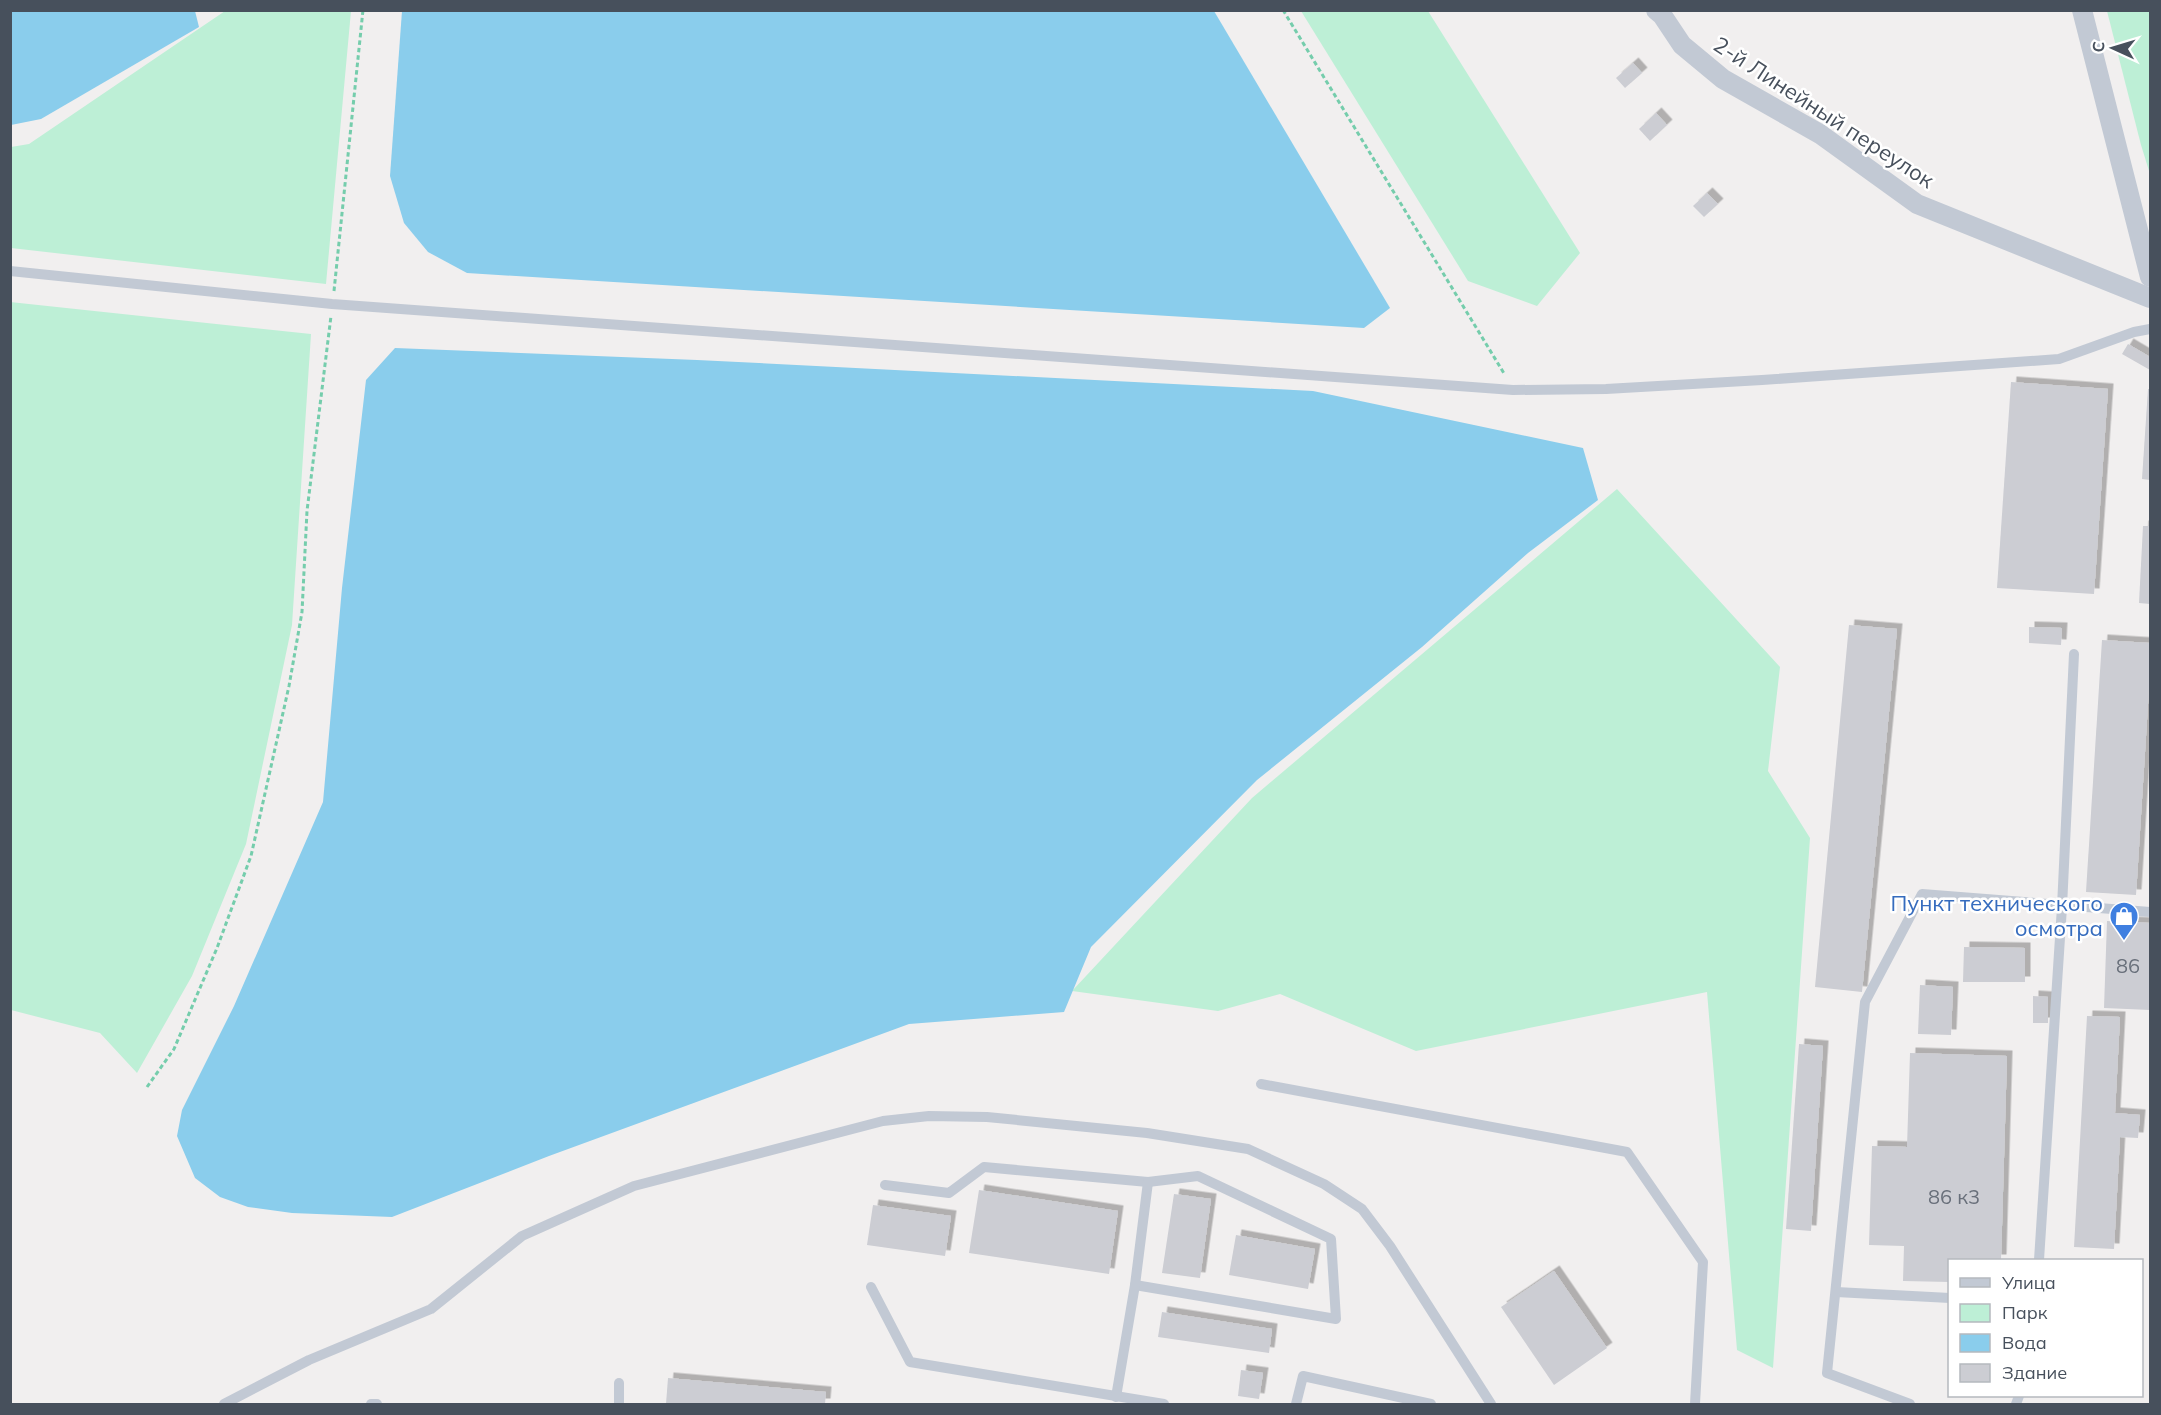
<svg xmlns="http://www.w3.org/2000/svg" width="2161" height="1415" font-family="Mulish,sans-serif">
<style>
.green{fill:#bdefd6}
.water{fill:#8acdec}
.building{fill:#cccdd3;filter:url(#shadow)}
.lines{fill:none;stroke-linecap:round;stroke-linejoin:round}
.path{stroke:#75cdac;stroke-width:3;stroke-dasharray:4.5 3;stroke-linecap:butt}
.lane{stroke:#c2c9d4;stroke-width:10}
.street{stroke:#c2c9d4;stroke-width:20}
.labels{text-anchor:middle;stroke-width:5;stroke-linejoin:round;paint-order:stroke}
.number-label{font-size:20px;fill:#686f7a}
.street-label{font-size:22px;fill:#47505c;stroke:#fff}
.shop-label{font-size:22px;fill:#366cbe;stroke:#fff;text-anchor:end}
</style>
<defs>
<filter id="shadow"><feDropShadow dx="5.5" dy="-5.5" stdDeviation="0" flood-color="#0004"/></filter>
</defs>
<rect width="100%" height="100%" fill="#f1efef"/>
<g class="green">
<polygon points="225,11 351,11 326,284 11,248 11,147 29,144"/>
<polygon points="1301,11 1428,11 1580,253 1537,306 1468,281"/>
<polygon points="2107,11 2150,11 2150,174 2141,145"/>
<polygon points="10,302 311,334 292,625 246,844 192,976 137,1073 100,1033 11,1010"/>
<polygon points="1617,489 1780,667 1768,771 1810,838 1773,1368 1737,1350 1707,992 1416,1051 1280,994 1218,1011 1072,991 1252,798"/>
</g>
<g class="water">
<polygon points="10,11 195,11 199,27 41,119 11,125"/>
<polygon points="402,11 1214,11 1390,308 1364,328 467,273 428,252 404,223 390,176"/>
<polygon points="395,348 697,360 1313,391 1583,448 1598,500 1528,553 1422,647 1257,780 1091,947 1064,1012 909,1024 549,1156 392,1217 292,1213 248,1207 220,1197 195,1178 177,1136 182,1110 234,1006 323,802 342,588 366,380"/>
</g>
<g class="building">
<polygon points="1633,63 1642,73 1625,88 1616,78"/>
<polygon points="1656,113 1667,125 1650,141 1639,129"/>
<polygon points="1707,193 1718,204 1704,217 1693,206"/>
<polygon points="2128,344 2150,357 2150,370 2122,354"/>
<polygon points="2011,382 2108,389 2094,594 1997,588"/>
<polygon points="2148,389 2150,389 2150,480 2142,479"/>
<polygon points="2143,526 2150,526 2150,604 2139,603"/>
<polygon points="1849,625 1897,629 1862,992 1815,987"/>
<polygon points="2029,627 2062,628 2061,645 2029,643"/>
<polygon points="2102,640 2150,643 2150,672 2136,895 2086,892"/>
<polygon points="2107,921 2150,923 2150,1010 2104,1008"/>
<polygon points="1964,947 2025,948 2025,982 1963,982"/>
<polygon points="1920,985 1953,987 1951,1035 1918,1034"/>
<polygon points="2033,996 2048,997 2048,1023 2033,1023"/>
<polygon points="2087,1016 2120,1017 2115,1113 2140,1115 2138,1138 2120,1137 2114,1249 2074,1247"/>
<polygon points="1799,1044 1823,1046 1811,1231 1786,1229"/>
<polygon points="1910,1053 2007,1056 2001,1260 1950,1260 1950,1282 1903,1281 1904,1246 1869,1245 1872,1146 1907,1147"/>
<polygon points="979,1190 1118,1211 1109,1274 969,1253"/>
<polygon points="1174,1194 1211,1199 1200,1278 1162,1273"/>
<polygon points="873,1205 951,1216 945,1256 867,1245"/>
<polygon points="1236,1235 1315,1249 1308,1289 1229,1275"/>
<polygon points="1554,1271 1607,1348 1554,1385 1501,1307"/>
<polygon points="1162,1312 1272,1329 1269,1353 1158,1337"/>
<polygon points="1241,1370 1263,1373 1259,1399 1238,1396"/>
<polygon points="668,1378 826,1392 825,1404 666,1404"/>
</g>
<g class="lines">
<g class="path">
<polyline points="1283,10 1505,375"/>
<polyline points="334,291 363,10"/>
<polyline points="147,1087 174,1049 217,948 251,856 289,686 302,612 307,511 331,316"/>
</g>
<g class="lane">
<polyline points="10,271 332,304 1513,390 1606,389 1762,380 2059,359 2134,332 2150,329"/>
<polyline points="1261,1084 1627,1152 1703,1262 1695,1404"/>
<polyline points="885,1185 949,1193 984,1167 1148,1182 1198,1176 1331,1239 1336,1319 1135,1285"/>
<polyline points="2039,1260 2062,907 2074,654"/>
<polyline points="871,1287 910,1362 1164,1404"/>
<polyline points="1836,1292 1950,1298"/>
<polyline points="1116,1397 1135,1285 1148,1182"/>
<polyline points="224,1404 309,1360 431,1309 522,1236 634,1186 883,1121 929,1116 987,1117 1147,1133 1248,1149 1324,1184 1362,1209 1390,1246 1491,1404"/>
<polyline points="371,1404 377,1404"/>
<polyline points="619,1404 619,1383"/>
<polyline points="1296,1404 1303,1376 1431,1404"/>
<polyline points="1910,1404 1827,1373 1865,1002 1922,894 2150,912"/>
<polyline points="2016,1404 2019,1396"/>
</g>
<g class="street">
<polyline points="1656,10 1662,15 1682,45 1723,79 1820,134 1917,204 2150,298"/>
<polyline points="2082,10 2150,277"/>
</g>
</g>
<defs>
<g id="shop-pin" transform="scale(1.5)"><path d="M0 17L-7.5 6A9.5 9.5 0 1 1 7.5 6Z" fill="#3f7fe0" stroke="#fff"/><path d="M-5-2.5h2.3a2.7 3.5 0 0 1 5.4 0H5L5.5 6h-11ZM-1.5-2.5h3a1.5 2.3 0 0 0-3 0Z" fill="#fff"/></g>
</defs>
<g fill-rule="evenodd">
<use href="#shop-pin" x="2124" y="916"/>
</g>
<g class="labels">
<g class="number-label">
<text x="2128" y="973">86</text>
<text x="1954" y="1204">86 к3</text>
</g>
<g class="street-label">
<text transform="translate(1824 112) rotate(33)" y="8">2-й Линейный переулок</text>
</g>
<g class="shop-label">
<text x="2103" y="911">Пункт технического<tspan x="2103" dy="25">осмотра</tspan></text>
</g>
</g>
<rect width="2161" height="1415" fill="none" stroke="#47505c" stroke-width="24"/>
<rect x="1948" y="1259" width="195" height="138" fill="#ffffff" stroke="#b5b9be" stroke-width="1.5"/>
<rect x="1960" y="1278" width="30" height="9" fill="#c2c9d4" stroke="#b5b9be" stroke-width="1.5"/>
<text x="2002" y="1289" font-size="18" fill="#47505c">Улица</text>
<rect x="1960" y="1304" width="30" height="18" fill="#bdefd6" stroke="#b5b9be" stroke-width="1.5"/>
<text x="2002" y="1319" font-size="18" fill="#47505c">Парк</text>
<rect x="1960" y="1334" width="30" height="18" fill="#8acdec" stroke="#b5b9be" stroke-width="1.5"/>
<text x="2002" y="1349" font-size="18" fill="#47505c">Вода</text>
<rect x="1960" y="1364" width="30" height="18" fill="#cccdd3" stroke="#b5b9be" stroke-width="1.5"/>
<text x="2002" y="1379" font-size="18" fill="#47505c">Здание</text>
<g transform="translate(2113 48) rotate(274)" stroke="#ffffff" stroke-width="4.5" paint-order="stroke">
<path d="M0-4.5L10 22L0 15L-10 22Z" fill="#47505c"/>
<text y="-9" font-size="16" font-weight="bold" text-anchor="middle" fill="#47505c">С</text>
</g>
</svg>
